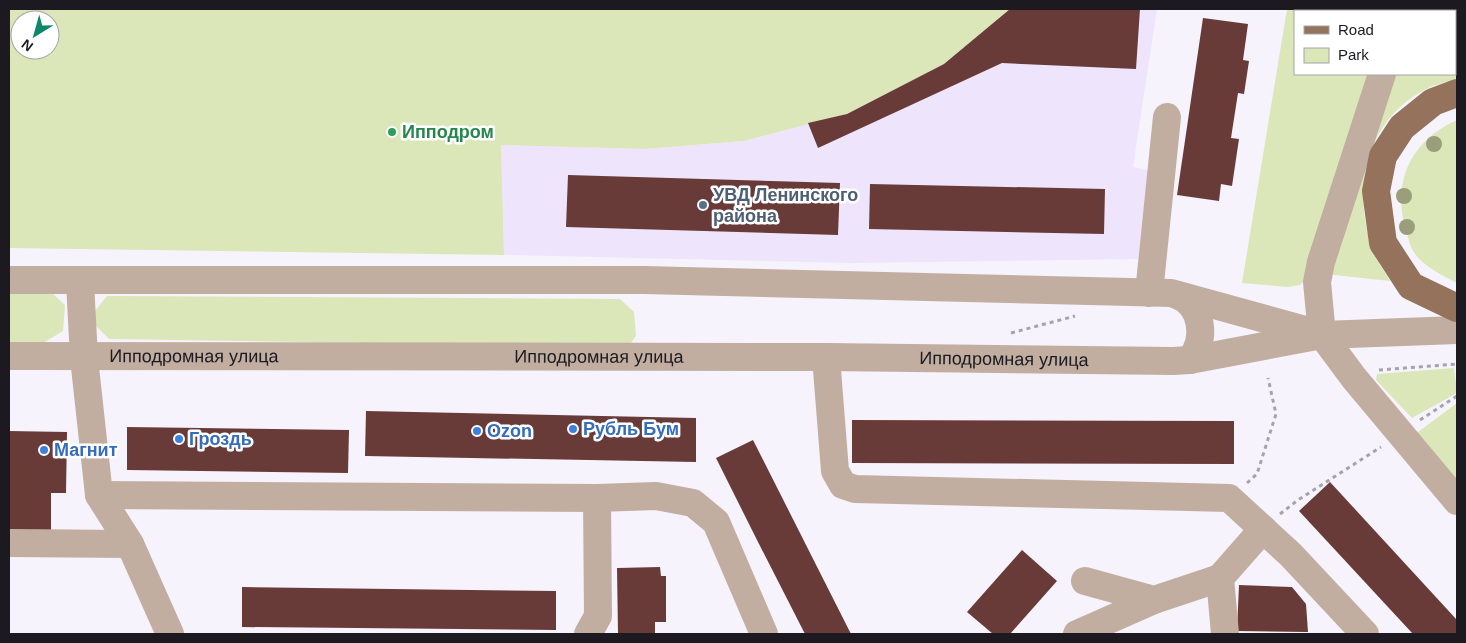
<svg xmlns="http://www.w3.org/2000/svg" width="1466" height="643" font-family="Arial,sans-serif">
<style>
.built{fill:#eee5fd}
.green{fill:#dbe6b9;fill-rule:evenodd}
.building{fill:#683b38}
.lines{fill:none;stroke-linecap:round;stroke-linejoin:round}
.path{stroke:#a6a3ab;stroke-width:3;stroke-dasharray:4 4;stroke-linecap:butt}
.minor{stroke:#c2aea1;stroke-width:28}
.major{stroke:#94725b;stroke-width:28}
.tree{fill:#9a9e7b}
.leisure-dot{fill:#2e9e5b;stroke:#fff;stroke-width:2}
.service-dot{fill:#5c6f8a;stroke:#fff;stroke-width:2}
.shop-dot{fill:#3f7fe0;stroke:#fff;stroke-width:2}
.labels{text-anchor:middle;stroke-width:5;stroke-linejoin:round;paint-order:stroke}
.leisure-label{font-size:18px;font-weight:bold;fill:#27864d;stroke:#fff;text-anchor:start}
.service-label{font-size:18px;font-weight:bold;fill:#4e5e75;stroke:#fff;text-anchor:start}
.street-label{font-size:18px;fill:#1c1a20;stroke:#fff}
.shop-label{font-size:18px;font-weight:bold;fill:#366cbe;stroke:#fff;text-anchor:start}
</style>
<rect width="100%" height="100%" fill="#f7f3fd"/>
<polygon class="built" points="1010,9 1157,9 1133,167 1148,170 1138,259 851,263 504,255 501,145 644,149 744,141 847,114 1002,17"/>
<g class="green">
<path d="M 9,9 L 1010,9 L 944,64 L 847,114 L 744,141 L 644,149 L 501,145 L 504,255 L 9,248 ZM 20,20 L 50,20 L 50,50 L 20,50 Z"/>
<polygon points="1287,9 1394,9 1393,11 1295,11 1295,74 1374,74 1310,275 1300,285 1288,287 1242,283"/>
<path d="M 1410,9 L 1457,9 L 1457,79 C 1448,82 1436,84 1428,88 C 1374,115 1356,169 1366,225 C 1368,232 1368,241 1371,248 C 1375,259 1384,270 1390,281 L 1325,274 L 1389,74 L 1455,74 L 1455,11 L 1409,11 Z"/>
<path d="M 1457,120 L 1457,283 C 1442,275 1420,265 1412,249 C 1409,243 1408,236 1406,230 C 1391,181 1412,140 1457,120 Z"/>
<polygon points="9,293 53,294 65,305 63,331 43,343 9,343"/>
<polygon points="107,296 620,299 634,312 636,336 628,347 109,339 94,324 95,311"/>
<polygon points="1454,368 1457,393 1412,418 1376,380 1377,374"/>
<polygon points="1457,403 1457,486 1414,435"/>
</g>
<g class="building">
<polygon points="1010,9 1140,9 1136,69 1002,63 818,148 808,123 847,114 944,64"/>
<polygon points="1203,18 1248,24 1243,60 1249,61 1244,94 1238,93 1231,138 1239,139 1232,186 1221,184 1219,201 1177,195"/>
<polygon points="568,175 840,183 838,235 566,227"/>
<polygon points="870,184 1105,189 1104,234 869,229"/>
<polygon points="366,411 696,418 696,462 365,456"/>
<polygon points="852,420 1234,421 1234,464 852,463"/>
<polygon points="127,427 349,430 348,473 127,470"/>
<polygon points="9,431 67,432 66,493 51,493 51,531 9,531"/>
<polygon points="753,440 851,634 805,634 757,540 716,458"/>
<polygon points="1330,482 1457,620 1457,634 1413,634 1299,511"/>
<polygon points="1022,550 1057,581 1010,634 993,634 967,612"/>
<polygon points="660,567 661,576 666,576 666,622 655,622 655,634 618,634 617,568"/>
<polygon points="1239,585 1292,587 1306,604 1308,632 1237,631"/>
<polygon points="242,587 556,591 556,630 242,627"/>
</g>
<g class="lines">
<g class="path">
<polyline points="1011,333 1075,316"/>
<polyline points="1379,370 1457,364"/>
<polyline points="1420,420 1457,396"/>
<polyline points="1247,483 1257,474 1276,414 1268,378"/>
<polyline points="1280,514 1298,500 1381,447"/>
</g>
<g class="minor">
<polyline points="1402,11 1403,9"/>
<polyline points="1382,74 1321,262 1317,282 1322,335 1354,378 1457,501"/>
<polyline points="9,280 644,280 1171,293 1316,333"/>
<polyline points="80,282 84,358 99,495 130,544 170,634"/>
<polyline points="1149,293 1167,117"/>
<path d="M 1177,295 C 1203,305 1207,340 1190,360"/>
<path id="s1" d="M 9,356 L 826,357 L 1173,361 L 1190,360 L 1322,335 L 1457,330"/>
<polyline points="826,357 835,471 843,485 855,489 1229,498 1291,555 1365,634"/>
<polyline points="99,495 597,498 656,496 693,503 716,522 764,634"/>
<polyline points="9,543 130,544"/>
<polyline points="1085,581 1154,600 1220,578"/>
<polyline points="588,634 598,616 597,498"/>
<polyline points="1077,634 1154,600"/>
<polyline points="1225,634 1220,578 1263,529"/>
</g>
<polyline class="major" points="1457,93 1433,102 1402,127 1383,156 1376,191 1383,243 1411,286 1457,308"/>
</g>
<g class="tree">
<circle cx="1434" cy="144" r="8"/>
<circle cx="1404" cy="196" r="8"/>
<circle cx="1407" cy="227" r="8"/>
</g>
<circle class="leisure-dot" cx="392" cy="132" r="5"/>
<circle class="service-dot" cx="703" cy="205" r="5"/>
<g class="shop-dot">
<circle cx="573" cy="429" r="5"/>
<circle cx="477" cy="431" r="5"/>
<circle cx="179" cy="439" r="5"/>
<circle cx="44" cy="450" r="5"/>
</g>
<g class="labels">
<g class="leisure-label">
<text x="402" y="138">Ипподром</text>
</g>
<g class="service-label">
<text x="713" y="201">УВД Ленинского<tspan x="713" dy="21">района</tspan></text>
</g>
<g class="street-label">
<text dy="6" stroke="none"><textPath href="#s1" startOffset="590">Ипподромная улица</textPath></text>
<text dy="6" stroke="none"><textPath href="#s1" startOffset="185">Ипподромная улица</textPath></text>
<text dy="6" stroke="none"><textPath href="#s1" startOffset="995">Ипподромная улица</textPath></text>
</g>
<g class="shop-label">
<text x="583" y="435">Рубль Бум</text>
<text x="487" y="437">Ozon</text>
<text x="189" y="445">Гроздь</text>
<text x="54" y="456">Магнит</text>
</g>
</g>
<rect width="1466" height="643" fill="none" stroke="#1c1a20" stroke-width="20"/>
<rect x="1294" y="10" width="162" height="65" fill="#ffffff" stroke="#a4a3a6"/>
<rect x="1304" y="26" width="25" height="8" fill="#94725b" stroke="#a4a3a6"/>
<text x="1338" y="35" font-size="15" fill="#1c1a20">Road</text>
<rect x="1304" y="48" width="25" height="15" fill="#dbe6b9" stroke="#a4a3a6"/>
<text x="1338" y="60" font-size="15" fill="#1c1a20">Park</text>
<g transform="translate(35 35) rotate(217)"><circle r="24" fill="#ffffff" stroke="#a4a3a6"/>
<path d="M0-4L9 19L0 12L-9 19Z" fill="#0c8769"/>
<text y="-8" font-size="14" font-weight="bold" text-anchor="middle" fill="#1c1a20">N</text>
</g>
</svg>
